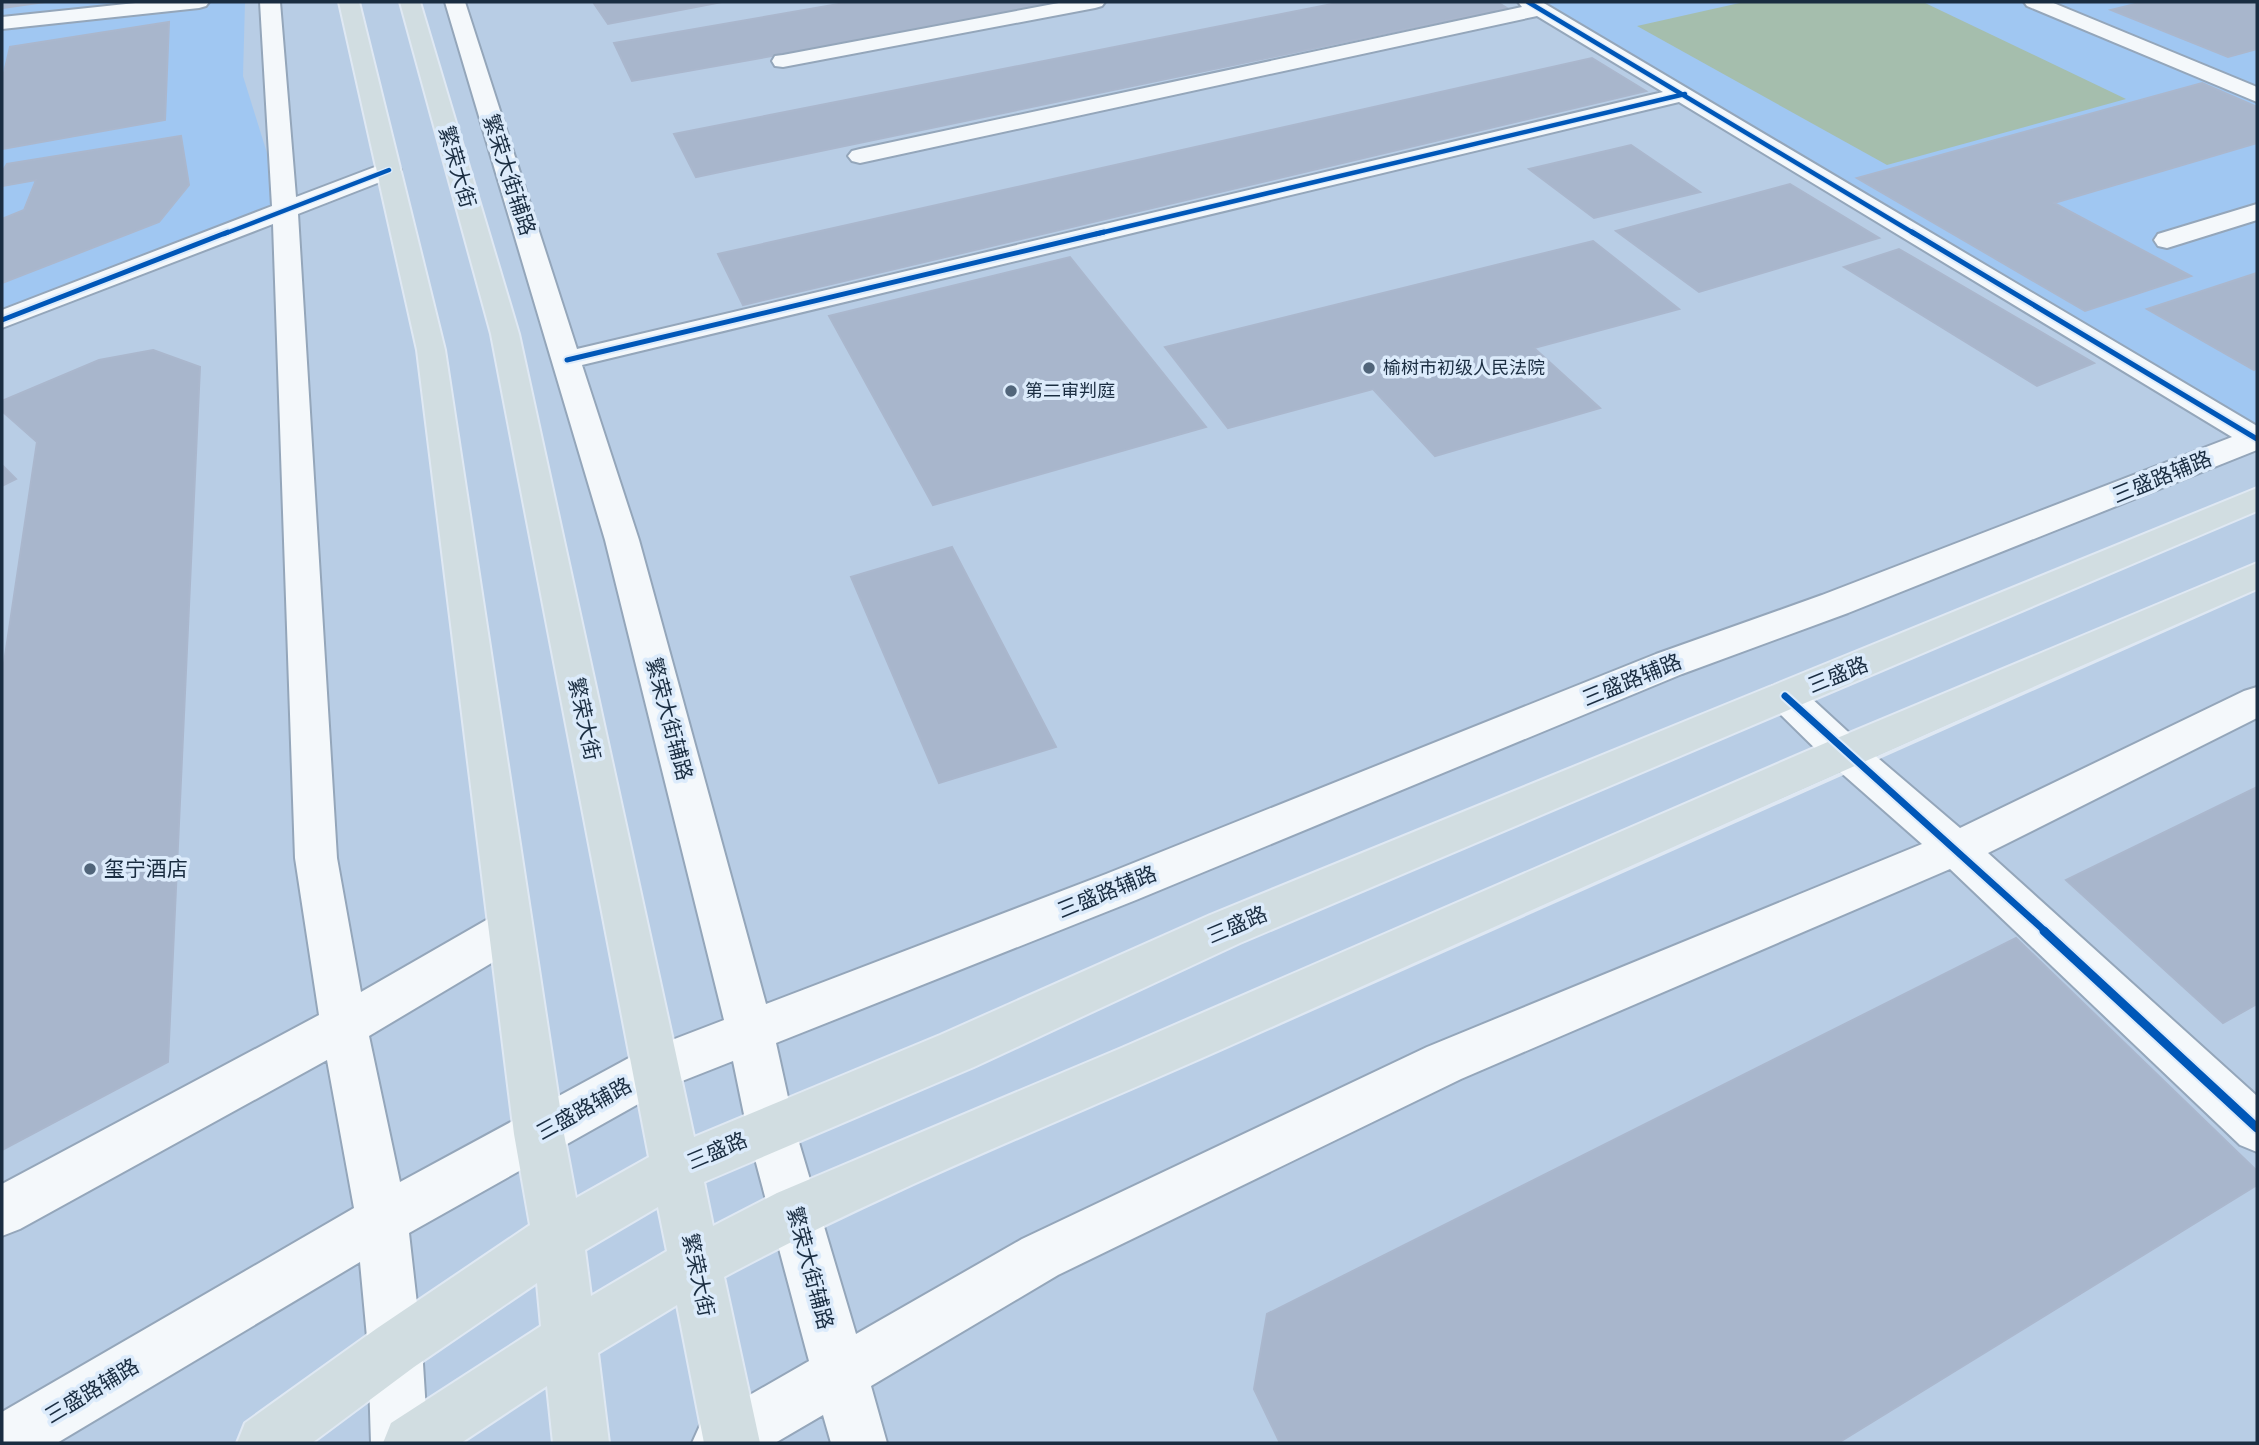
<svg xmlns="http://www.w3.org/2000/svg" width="2259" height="1445" font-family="'Space Grotesk','Noto Sans SC',sans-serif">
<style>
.built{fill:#a0c7f2}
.green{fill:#a5bead}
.building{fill:#a8b6cc;stroke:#aab7cd;stroke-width:2}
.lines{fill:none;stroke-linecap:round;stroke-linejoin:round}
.minor-casing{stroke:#94a6ba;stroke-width:4}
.major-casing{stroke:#dfe8f3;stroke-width:4}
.minor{fill:#f4f8fb;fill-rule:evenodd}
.major{fill:#d1dde1;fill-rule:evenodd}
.cycleway-far3-casing{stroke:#dcebfb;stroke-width:7}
.cycleway-far2-casing{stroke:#dcebfb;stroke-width:9}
.cycleway-far1-casing{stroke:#dcebfb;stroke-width:11}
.cycleway-casing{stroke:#dcebfb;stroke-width:13}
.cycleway-far3{stroke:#0057b8;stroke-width:4.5}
.cycleway-far2{stroke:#0057b8;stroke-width:5}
.cycleway-far1{stroke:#0057b8;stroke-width:7}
.cycleway{stroke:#0057b8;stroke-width:9}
.poi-dot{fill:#51657a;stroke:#dcebfb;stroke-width:2.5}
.labels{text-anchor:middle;stroke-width:7;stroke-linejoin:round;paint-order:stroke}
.far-poi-label{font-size:18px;fill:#1a2d41;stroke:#dcebfb;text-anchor:start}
.street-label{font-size:21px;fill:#1a2d41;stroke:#dcebfb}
.poi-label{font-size:21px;fill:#1a2d41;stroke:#dcebfb;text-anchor:start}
</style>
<rect width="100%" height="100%" fill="#b8cde5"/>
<g class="built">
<polygon points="2,2 245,2 243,76 285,211 2,320"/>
<polygon points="1528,2 2257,2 2257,431 1685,94"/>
</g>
<polygon class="green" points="1744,2 1923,2 2126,99 1887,165 1637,26"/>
<g class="building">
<polygon points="2,2 45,2 2,8"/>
<polygon points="593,2 722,2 608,24"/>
<polygon points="850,2 1075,2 632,81 614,43"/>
<polygon points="1342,2 1497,2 1507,8 696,177 674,134"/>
<polygon points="2143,2 2257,2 2257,49 2228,57 2111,10"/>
<polygon points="169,22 165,120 2,149 2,81 10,47"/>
<polygon points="1592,58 1646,91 743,305 718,254"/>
<polygon points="2202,83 2257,107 2257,143 2054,203 2191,276 2085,311 1857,178"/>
<polygon points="181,136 189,185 159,222 2,283 2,219 24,210 36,180 2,186 2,172 7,164"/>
<polygon points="1631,145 1700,192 1594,218 1529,169"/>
<polygon points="1790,184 1879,238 1699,292 1616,231"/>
<polygon points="1593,241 1679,309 1534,348 1600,408 1435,456 1373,389 1228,428 1165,347"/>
<polygon points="1899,249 2094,363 2037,386 1844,267"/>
<polygon points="1070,257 1206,427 933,505 829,316"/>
<polygon points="2257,273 2257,368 2254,370 2147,309"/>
<polygon points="153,350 200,367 168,1062 2,1150 2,676 37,442 2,411 2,401 99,360"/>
<polygon points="2,465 16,479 2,486"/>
<polygon points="952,547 1056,747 939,783 851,577"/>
<polygon points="2257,787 2257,1004 2223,1023 2066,880"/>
<polygon points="2016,938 2257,1171 2257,1185 1838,1443 1280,1443 1254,1389 1267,1314"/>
</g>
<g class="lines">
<g class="minor-casing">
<g id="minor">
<polygon points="145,2 209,2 206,6 199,8 2,29 2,17"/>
<path d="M 260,2 L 280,2 L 296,197 L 380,165 L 389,163 L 398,165 L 401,170 L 398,175 L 298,214 L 337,858 L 361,992 L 495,915 L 510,910 L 525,915 L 532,929 L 525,943 L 369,1036 L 400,1182 L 638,1053 L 724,1020 L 605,540 L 445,2 L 465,2 L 577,349 L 1663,92 L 1537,16 L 860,163 L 852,161 L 848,156 L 852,151 L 860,149 L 1522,7 L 1518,2 L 1542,2 L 2257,426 L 2257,450 L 1848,613 L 1682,674 L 1136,900 L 776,1043 L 795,1129 L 856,1334 L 1022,1239 L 1427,1047 L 1922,844 L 1830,763 L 1772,706 L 1766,696 L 1772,686 L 1785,682 L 1798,686 L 1858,741 L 1960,828 L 2244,691 L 2257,687 L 2257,718 L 1988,853 L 2257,1096 L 2257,1152 L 2240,1145 L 1950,869 L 1461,1079 L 1058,1275 L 871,1386 L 887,1443 L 831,1443 L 823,1415 L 775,1443 L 692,1443 L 701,1423 L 809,1361 L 747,1129 L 733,1061 L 672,1085 L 409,1233 L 422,1348 L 428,1443 L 371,1443 L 368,1348 L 360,1262 L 57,1443 L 2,1443 L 2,1412 L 354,1208 L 327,1060 L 20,1229 L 2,1236 L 2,1184 L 319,1015 L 295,858 L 273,224 L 2,328 L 2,310 L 272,206 ZM 1679,102 L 2232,437 L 1822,595 L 1656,654 L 1106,874 L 766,1004 L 639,540 L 582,365 Z"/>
<polygon points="1064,2 1105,2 1102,6 1095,8 783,67 775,66 772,61 775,56 783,55"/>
<polygon points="2024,2 2051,2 2257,87 2257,102 2027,6"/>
<polygon points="2257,204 2257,220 2167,248 2158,246 2154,240 2158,234"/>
</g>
</g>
<g class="major-casing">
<path id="major" d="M 339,2 L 359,2 L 445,350 L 564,1134 L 576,1198 L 649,1157 L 491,334 L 400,2 L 420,2 L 519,334 L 694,1137 L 940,1035 L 1210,915 L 2257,488 L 2257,511 L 1240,943 L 974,1067 L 704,1182 L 713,1226 L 777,1193 L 1119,1049 L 1830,741 L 2257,563 L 2257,589 C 1919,736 1583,887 1247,1038 C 1072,1117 893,1186 724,1277 L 760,1443 L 704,1443 L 677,1305 L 598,1353 L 609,1443 L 553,1443 L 547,1386 L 461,1443 L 383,1443 L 391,1423 L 541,1326 L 537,1283 L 414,1367 L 312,1443 L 237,1443 L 245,1423 L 376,1329 L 530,1225 L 514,1134 L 417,350 ZM 658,1207 L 667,1251 L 591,1296 L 585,1250 Z"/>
</g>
<use href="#minor" class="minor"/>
<use href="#major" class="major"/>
<g class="cycleway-far3-casing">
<g id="cycleway-far3">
<polyline points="1528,2 1915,234"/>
<polyline points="224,234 389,170"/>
<polyline points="1096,234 1685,94"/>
</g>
</g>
<g class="cycleway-far2-casing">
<g id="cycleway-far2">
<polyline points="1912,232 2257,439"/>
<polyline points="2,320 228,232"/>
<polyline points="567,360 1104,232"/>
</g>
</g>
<g class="cycleway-far1-casing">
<polyline id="cycleway-far1" points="1785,696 2046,932"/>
</g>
<g class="cycleway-casing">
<polyline id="cycleway" points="2044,931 2257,1128"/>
</g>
<use href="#cycleway-far3" class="cycleway-far3"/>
<use href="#cycleway-far2" class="cycleway-far2"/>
<use href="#cycleway-far1" class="cycleway-far1"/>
<use href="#cycleway" class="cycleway"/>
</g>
<g class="poi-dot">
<circle cx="1369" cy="368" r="7"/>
<circle cx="1011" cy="391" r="7"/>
<circle cx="90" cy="869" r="7"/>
</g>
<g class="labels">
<g class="far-poi-label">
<text x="1383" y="374">榆树市初级人民法院</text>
<text x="1025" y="397">第二审判庭</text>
</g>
<g class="street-label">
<text transform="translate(457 167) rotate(74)" y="7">繁荣大街</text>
<text transform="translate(509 175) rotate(72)" y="7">繁荣大街辅路</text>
<text transform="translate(2162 477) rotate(-22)" y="7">三盛路辅路</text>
<text transform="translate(1838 675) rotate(-22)" y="7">三盛路</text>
<text transform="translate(1632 680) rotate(-22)" y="7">三盛路辅路</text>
<text transform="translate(584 719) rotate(78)" y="7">繁荣大街</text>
<text transform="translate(669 719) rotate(75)" y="7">繁荣大街辅路</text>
<text transform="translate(1107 892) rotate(-22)" y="7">三盛路辅路</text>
<text transform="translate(1237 925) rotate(-23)" y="7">三盛路</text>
<text transform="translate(584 1109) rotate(-29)" y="7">三盛路辅路</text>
<text transform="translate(717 1151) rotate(-23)" y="7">三盛路</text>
<text transform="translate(810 1268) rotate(75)" y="7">繁荣大街辅路</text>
<text transform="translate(698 1275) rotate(78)" y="7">繁荣大街</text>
<text transform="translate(92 1391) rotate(-31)" y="7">三盛路辅路</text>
</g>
<g class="poi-label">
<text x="104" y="876">玺宁酒店</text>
</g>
</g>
<rect width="2259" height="1445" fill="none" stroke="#1a2d41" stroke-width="7"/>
</svg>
